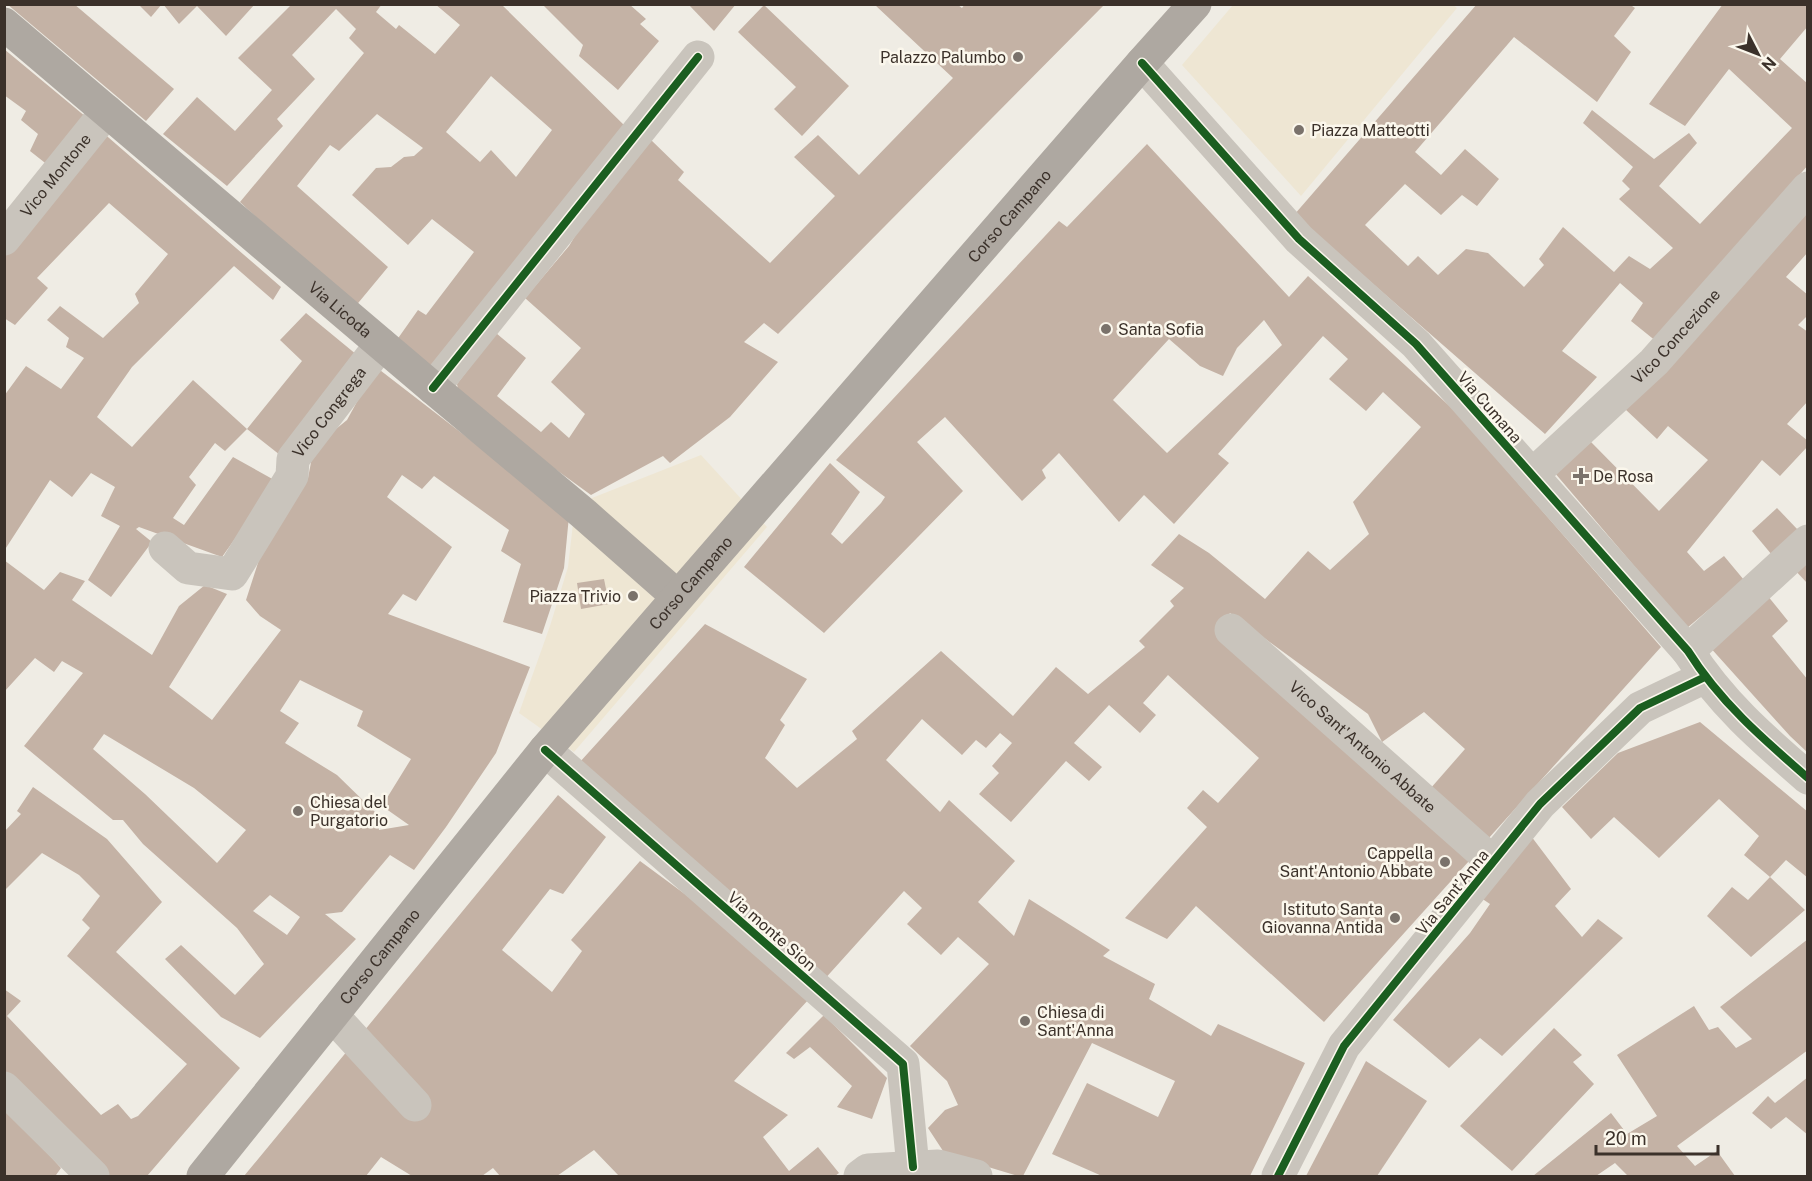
<svg xmlns="http://www.w3.org/2000/svg" width="1812" height="1181" font-family="'Public Sans',sans-serif">
<style>
.plaza{fill:#eee6d3}
.building{fill:#c4b2a5;fill-rule:evenodd}
.lines{fill:none;stroke-linecap:round;stroke-linejoin:round}
.minor{stroke:#c9c4bc;stroke-width:33}
.major{stroke:#aea8a1;stroke-width:33}
.cycleway-casing{stroke:#fbf7ec;stroke-width:11}
.cycleway{stroke:#1b5e20;stroke-width:8}
.poi-dot{fill:#7a726b;stroke:#fbf7ec;stroke-width:2}
.labels{text-anchor:middle;stroke-width:5;stroke-linejoin:round;paint-order:stroke}
.poi-label{font-size:16px;fill:#3b312a;stroke:#fbf7ec;text-anchor:start}
.street-label{font-size:16px;fill:#3b312a;stroke:#fbf7ec}
</style>
<rect width="100%" height="100%" fill="#efece4"/>
<g class="plaza">
<polygon points="1453,5 1457,8 1301,196 1182,65 1233,5"/>
<polygon points="701,455 767,527 574,752 519,713 550,626 568,567 574,515 592,498"/>
</g>
<g class="building">
<polygon points="7,4 74,4 174,89 146,121"/>
<polygon points="138,4 162,4 151,17"/>
<polygon points="163,4 255,4 226,36 197,6 179,24"/>
<path d="M 292,4 L 382,4 L 376,12 L 396,29 L 399,25 L 435,54 L 460,25 L 435,4 L 501,4 L 627,128 L 434,376 L 394,344 L 418,310 L 426,315 L 474,252 L 432,219 L 408,245 L 352,195 L 376,168 L 391,167 L 404,157 L 414,156 L 423,148 L 377,114 L 339,151 L 330,145 L 297,186 L 388,267 L 354,308 L 240,202 L 364,53 L 349,38 L 356,29 L 336,9 L 292,55 L 315,79 L 277,119 L 283,126 L 227,186 L 163,134 L 197,97 L 235,131 L 272,90 L 238,58 ZM 491,76 L 552,130 L 516,177 L 491,150 L 480,162 L 446,132 Z"/>
<polygon points="542,4 629,4 646,19 640,24 659,41 618,90 579,56 583,45"/>
<polygon points="688,4 736,4 714,31"/>
<polygon points="965,4 1105,4 778,334 764,323 744,342 778,362 730,417 670,463 663,456 591,495 460,400 457,384 496,333 526,358 497,396 541,432 551,422 569,438 585,414 551,382 581,348 525,298 569,246 599,196 649,138 684,172 678,180 770,263 835,196 794,157 818,135 859,175 953,78 875,5 958,5 962,8"/>
<polygon points="1477,4 1629,4 1635,8 1614,36 1631,52 1597,102 1514,37 1415,152 1441,175 1465,149 1499,179 1477,206 1462,195 1441,215 1405,184 1365,225 1408,266 1418,256 1438,275 1466,249 1488,253 1524,287 1544,265 1539,259 1563,227 1614,272 1629,256 1650,269 1673,248 1619,199 1630,189 1622,181 1633,167 1583,123 1592,110 1654,159 1689,133 1697,143 1659,186 1700,224 1792,128 1729,69 1685,126 1649,104 1723,4 1808,4 1808,26 1780,59 1808,84 1808,165 1657,342 1631,321 1643,303 1620,283 1562,351 1597,377 1545,434 1294,215"/>
<polygon points="764,5 849,86 802,136 774,109 796,87 738,32"/>
<polygon points="4,49 86,117 49,166 30,151 38,134 21,120 26,111 4,95"/>
<polygon points="101,131 281,287 273,300 234,266 132,367 97,417 132,447 193,380 247,429 302,361 280,340 306,313 357,355 280,455 247,429 225,451 215,443 189,477 196,485 173,518 184,525 233,457 276,481 222,557 139,527 136,529 152,542 111,597 88,580 120,526 101,516 115,487 91,473 72,497 50,480 4,551 4,396 26,366 61,389 84,358 66,347 69,338 47,320 60,306 103,338 139,303 135,294 168,254 109,203 37,278 48,288 15,325 4,318 4,252"/>
<path d="M 1147,144 L 1289,297 L 1308,276 L 1456,412 L 1661,647 L 1487,840 L 1430,789 L 1465,749 L 1424,712 L 1382,742 L 1368,714 L 1230,613 L 1217,633 L 1469,861 L 1324,1022 L 1196,906 L 1167,939 L 1125,918 L 1207,827 L 1187,808 L 1203,790 L 1218,803 L 1259,758 L 1168,675 L 1143,703 L 1156,715 L 1140,733 L 1109,705 L 1074,743 L 1102,767 L 1089,781 L 1066,761 L 1011,822 L 979,794 L 999,773 L 992,766 L 1012,743 L 1000,733 L 986,748 L 976,740 L 962,755 L 922,719 L 886,760 L 940,812 L 949,800 L 1015,861 L 978,902 L 1014,936 L 1029,899 L 1110,950 L 1103,956 L 1155,984 L 1149,999 L 1211,1036 L 1218,1024 L 1305,1063 L 1250,1176 L 1102,1176 L 1052,1154 L 1087,1083 L 1158,1117 L 1175,1081 L 1092,1043 L 1023,1176 L 1018,1176 L 945,1154 L 928,1128 L 945,1110 L 958,1105 L 947,1081 L 910,1046 L 989,964 L 958,937 L 941,955 L 907,924 L 922,908 L 904,891 L 822,982 L 579,763 L 705,624 L 807,679 L 780,720 L 785,725 L 765,758 L 797,788 L 857,739 L 852,731 L 941,651 L 1013,716 L 1056,667 L 1088,694 L 1145,647 L 1139,641 L 1174,606 L 1170,601 L 1184,588 L 1151,565 L 1179,534 L 1209,553 L 1265,599 L 1308,551 L 1330,570 L 1369,534 L 1353,502 L 1421,427 L 1383,392 L 1366,411 L 1329,379 L 1348,359 L 1323,336 L 1218,454 L 1229,463 L 1174,524 L 1144,495 L 1119,522 L 1059,453 L 1042,470 L 1046,478 L 1022,501 L 945,417 L 917,442 L 963,491 L 824,633 L 744,567 L 830,463 L 860,492 L 831,534 L 842,544 L 881,503 L 885,497 L 836,460 L 1059,221 L 1067,227 ZM 1264,320 L 1282,345 L 1167,453 L 1113,400 L 1169,339 L 1200,366 L 1223,376 L 1237,348 Z"/>
<polygon points="1808,199 1808,252 1786,277 1808,295 1808,315 1798,325 1808,332 1808,401 1787,424 1808,441 1808,446 1780,476 1762,460 1687,552 1704,571 1724,556 1744,580 1687,628 1554,472 1591,442 1659,511 1708,460 1668,426 1657,439 1625,409"/>
<path d="M 376,367 L 569,516 L 564,568 L 542,634 L 503,622 L 521,564 L 501,551 L 509,530 L 434,476 L 422,489 L 402,475 L 387,497 L 452,547 L 416,601 L 403,594 L 388,614 L 530,667 L 496,753 L 446,827 L 414,870 L 390,855 L 342,912 L 325,914 L 356,939 L 260,1038 L 221,1017 L 165,959 L 181,945 L 235,995 L 264,964 L 237,928 L 143,844 L 123,820 L 113,820 L 24,746 L 83,673 L 62,661 L 54,672 L 35,658 L 4,692 L 4,560 L 44,590 L 60,572 L 85,581 L 72,600 L 152,655 L 179,606 L 205,585 L 227,594 L 169,687 L 212,720 L 281,630 L 260,616 L 246,600 L 265,541 L 308,478 L 314,447 L 347,420 ZM 300,680 L 363,711 L 357,726 L 411,759 L 382,806 L 409,825 L 379,830 L 376,813 L 337,775 L 285,743 L 299,723 L 280,711 ZM 104,734 L 194,788 L 246,830 L 217,863 L 145,794 L 93,749 ZM 270,895 L 300,917 L 287,935 L 253,911 Z"/>
<polygon points="1777,508 1798,530 1772,555 1752,531"/>
<polygon points="1808,553 1808,584 1792,567"/>
<polygon points="604,579 609,604 581,609 577,583"/>
<polygon points="1767,595 1788,621 1772,636 1808,680 1808,753 1790,736 1708,645"/>
<polygon points="1700,722 1808,812 1808,878 1786,860 1770,877 1805,910 1751,957 1707,916 1732,887 1748,900 1770,877 1744,855 1759,836 1719,799 1659,858 1614,817 1591,839 1562,807 1618,753"/>
<polygon points="33,787 107,839 162,902 116,952 240,1068 147,1176 107,1176 4,1070 4,989 21,1001 7,1016 101,1115 118,1104 131,1119 138,1116 187,1064 67,956 90,928 82,920 100,896 79,875 42,853 4,891 4,832 21,814 17,811"/>
<polygon points="558,795 606,837 563,894 550,889 502,950 552,992 582,951 571,940 640,861 735,931 809,999 734,1081 788,1115 763,1137 789,1171 818,1147 839,1173 835,1176 619,1176 594,1150 557,1176 500,1176 493,1168 482,1176 412,1176 381,1157 366,1176 244,1176 348,1050 416,1121 431,1104 364,1031"/>
<polygon points="1528,832 1571,889 1555,906 1582,937 1598,919 1623,938 1502,1056 1480,1038 1449,1068 1393,1020 1470,933 1490,904 1478,896"/>
<polygon points="1808,939 1808,1050 1677,1146 1695,1166 1717,1151 1735,1176 1628,1176 1615,1163 1596,1176 1533,1176 1611,1113 1627,1134 1657,1116 1617,1055 1694,1006 1709,1030 1718,1027 1736,1048 1752,1039 1720,1007"/>
<polygon points="824,1015 887,1078 872,1119 837,1107 852,1086 810,1047 794,1059 786,1053"/>
<polygon points="1554,1028 1582,1055 1573,1062 1594,1084 1512,1171 1460,1126"/>
<polygon points="1366,1061 1427,1101 1377,1176 1306,1176"/>
<polygon points="1808,1077 1808,1135 1786,1117 1771,1129 1752,1113 1768,1096 1775,1103"/>
<polygon points="4,1106 61,1168 56,1175 58,1176 4,1176"/>
</g>
<g class="lines">
<g class="minor">
<path d="M 1142,63 L 1299,239 L 1416,344 L 1688,651 C 1720,702 1763,739 1808,778"/>
<path id="s1" d="M 4,239 L 107,111"/>
<polyline points="433,388 698,57"/>
<path id="s2" d="M 1532,475 L 1654,362 L 1808,188"/>
<path id="s3" d="M 165,548 L 188,568 L 232,574 L 292,476 L 293,459 L 381,344"/>
<path id="s4" d="M 1231,630 L 1493,862"/>
<polyline points="1688,651 1808,541"/>
<polyline points="545,750 903,1064 913,1167"/>
<polyline points="332,1015 415,1105"/>
<polyline points="4,1088 93,1176"/>
<polyline points="860,1176 868,1170 938,1166 976,1176"/>
<polyline points="1278,1176 1344,1046 1540,804 1640,708 1705,677"/>
</g>
<g class="major">
<path id="s5" d="M 4,24 L 433,388 L 584,514 L 677,596"/>
<path id="s6" d="M 203,1176 L 545,750 L 1142,63 L 1195,4"/>
</g>
<g class="cycleway-casing">
<g id="cycleway">
<path d="M 1142,63 L 1299,239 L 1416,344 L 1688,651 C 1720,702 1763,739 1808,778"/>
<polyline points="433,388 698,57"/>
<polyline points="545,750 903,1064 913,1167"/>
<polyline points="1278,1176 1344,1046 1540,804 1640,708 1705,677"/>
</g>
</g>
<use href="#cycleway" class="cycleway"/>
</g>
<g class="poi-dot">
<circle cx="1018" cy="57" r="6"/>
<circle cx="1299" cy="130" r="6"/>
<circle cx="1106" cy="329" r="6"/>
<path d="M1578 467h6v6h6v6h-6v6h-6v-6h-6v-6h6z"/>
<circle cx="633" cy="596" r="6"/>
<circle cx="298" cy="811" r="6"/>
<circle cx="1445" cy="862" r="6"/>
<circle cx="1395" cy="918" r="6"/>
<circle cx="1025" cy="1021" r="6"/>
</g>
<g class="labels">
<g class="poi-label">
<text x="1006" y="63" text-anchor="end">Palazzo Palumbo</text>
<text x="1311" y="136">Piazza Matteotti</text>
<text x="1118" y="335">Santa Sofia</text>
<text x="1593" y="482">De Rosa</text>
<text x="621" y="602" text-anchor="end">Piazza Trivio</text>
<text x="310" y="808">Chiesa del<tspan x="310" dy="18">Purgatorio</tspan></text>
<text x="1433" y="859" text-anchor="end">Cappella<tspan x="1433" dy="18">Sant'Antonio Abbate</tspan></text>
<text x="1383" y="915" text-anchor="end">Istituto Santa<tspan x="1383" dy="18">Giovanna Antida</tspan></text>
<text x="1037" y="1018">Chiesa di<tspan x="1037" dy="18">Sant'Anna</tspan></text>
</g>
<g class="street-label">
<text dy="6" stroke="none"><textPath href="#s1" startOffset="82">Vico Montone</textPath></text>
<text dy="6" stroke="none"><textPath href="#s6" startOffset="1254">Corso Campano</textPath></text>
<text dy="6" stroke="none"><textPath href="#s5" startOffset="441">Via Licoda</textPath></text>
<text dy="6" stroke="none"><textPath href="#s2" startOffset="200">Vico Concezione</textPath></text>
<text transform="translate(1490 407) rotate(49)" y="6">Via Cumana</text>
<text dy="6" stroke="none"><textPath href="#s3" startOffset="266">Vico Congrega</textPath></text>
<text dy="6" stroke="none"><textPath href="#s6" startOffset="768">Corso Campano</textPath></text>
<text dy="6" stroke="none"><textPath href="#s4" startOffset="176">Vico Sant'Antonio Abbate</textPath></text>
<text transform="translate(1452 892) rotate(-51)" y="6">Via Sant'Anna</text>
<text transform="translate(772 931) rotate(41)" y="6">Via monte Sion</text>
<text dy="6" stroke="none"><textPath href="#s6" startOffset="282">Corso Campano</textPath></text>
</g>
</g>
<rect width="1812" height="1181" fill="none" stroke="#3b312a" stroke-width="12"/>
<g transform="translate(1758 54) rotate(132)" stroke="#fbf7ec" stroke-width="4.5" paint-order="stroke">
<path d="M0-4.5L10 22L0 15L-10 22Z" fill="#3b312a"/>
<text y="-9" font-size="16" font-weight="bold" text-anchor="middle" fill="#3b312a">N</text>
</g>
<path d="M1596 1145v9h122v-9" fill="none" stroke="#3b312a" stroke-width="3"/>
<text x="1605" y="1145" font-size="18" fill="#3b312a" stroke="#fbf7ec" stroke-width="4.5" paint-order="stroke">20 m</text>
</svg>
